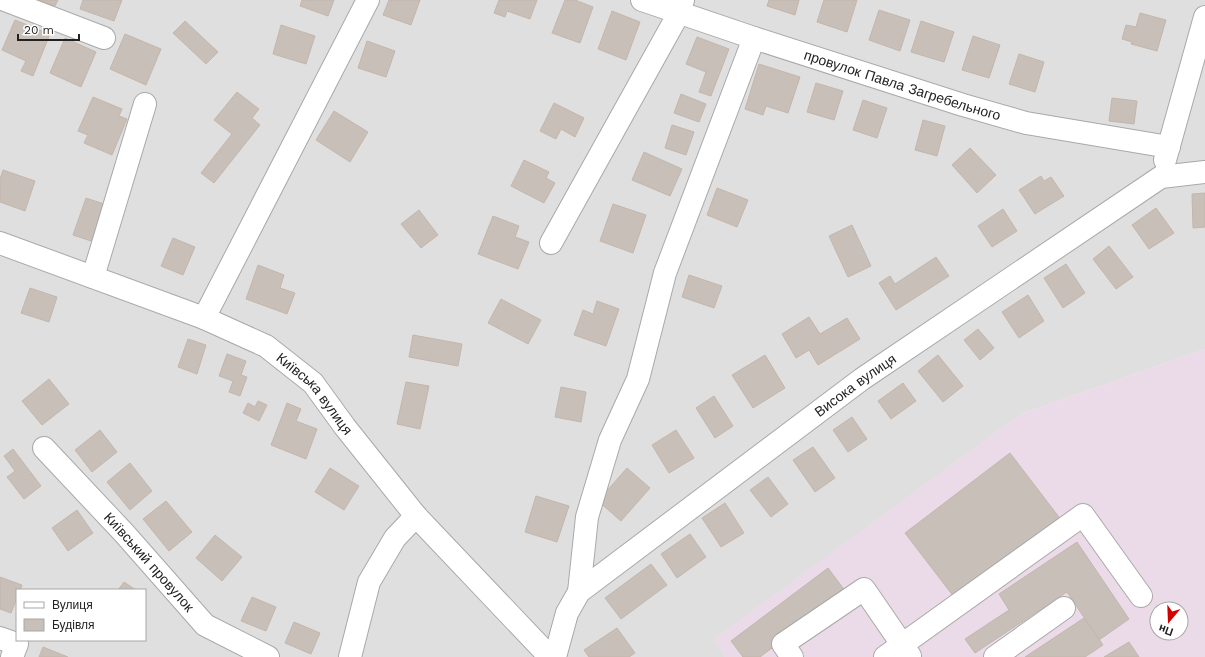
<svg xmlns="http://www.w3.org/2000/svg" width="1205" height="657" font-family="'Work Sans',sans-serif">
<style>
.residential{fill:#e0dfdf;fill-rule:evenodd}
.industrial{fill:#ebdbe8;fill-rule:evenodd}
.building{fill:#c7bfb8;stroke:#c4b6ab}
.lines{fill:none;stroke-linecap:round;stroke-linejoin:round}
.minor-casing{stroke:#a9a9a9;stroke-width:24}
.minor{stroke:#fff;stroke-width:22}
.labels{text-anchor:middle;stroke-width:3;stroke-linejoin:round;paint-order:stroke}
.street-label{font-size:14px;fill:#222;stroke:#fff}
</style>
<rect width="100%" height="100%" fill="#f2efe9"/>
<path class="residential" d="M 0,0 L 1205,0 L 1205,349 L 1021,414 L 715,639 L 726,657 L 0,657 ZM 17,590 L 145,590 L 145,640 L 17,640 Z"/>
<path class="industrial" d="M 1205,349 L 1205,657 L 726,657 L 714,639 L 1021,414 ZM 1157,609 L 1181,609 L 1181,633 L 1157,633 Z"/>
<g class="building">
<polygon points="38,0 58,0 55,6"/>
<polygon points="83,0 122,0 114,21 80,9"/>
<polygon points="302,0 334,0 328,16 300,6"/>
<polygon points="389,0 420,0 411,25 383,15"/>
<polygon points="499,0 537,0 530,19 507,11 505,17 494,13"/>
<polygon points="565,0 575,0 593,7 580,43 552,33"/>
<polygon points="769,0 799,0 795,15 767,6"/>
<polygon points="824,0 857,0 847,32 817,22"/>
<polygon points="879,10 910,20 900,51 869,40"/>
<polygon points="612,11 640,22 626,60 598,49"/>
<polygon points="1140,13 1166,20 1157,51 1131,44 1132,42 1122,39 1126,25 1136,27"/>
<polygon points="15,20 50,34 33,76 21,71 26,61 2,50"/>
<polygon points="185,21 218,52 206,64 173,33"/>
<polygon points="921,21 954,32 944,62 911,52"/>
<polygon points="281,25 315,36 306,64 273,54"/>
<polygon points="125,34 161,49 146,85 110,69"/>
<polygon points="973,36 1000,45 989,78 962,70"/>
<polygon points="697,37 729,49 711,96 699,92 706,72 686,64"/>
<polygon points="65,38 96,52 81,87 50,73"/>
<polygon points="367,41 395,51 386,77 358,68"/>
<polygon points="1019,54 1044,62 1035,92 1009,84"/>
<polygon points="759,64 800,77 788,113 766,106 763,115 745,109"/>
<polygon points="816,83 843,91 834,120 807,112"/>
<polygon points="237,92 259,109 252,118 260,125 214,183 201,173 232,134 214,120"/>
<polygon points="681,94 706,104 699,122 674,113"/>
<polygon points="93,97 122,109 119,116 127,119 112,155 84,143 88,135 78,131"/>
<polygon points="1112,98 1137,101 1134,124 1109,121"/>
<polygon points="863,100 887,108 877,138 853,130"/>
<polygon points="554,103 584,118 575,137 561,129 556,139 540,131"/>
<polygon points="334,111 368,132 350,162 316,140"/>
<polygon points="923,120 945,126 937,156 915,150"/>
<polygon points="672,125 694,132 686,155 665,148"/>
<polygon points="970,148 996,175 977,193 952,165"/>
<polygon points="644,152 682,169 670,196 632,180"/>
<polygon points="524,160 549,172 546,178 555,183 544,203 511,186"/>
<polygon points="3,170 35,181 25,211 0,202 0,179"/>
<polygon points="1041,176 1044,181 1051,177 1064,196 1035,214 1019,190"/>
<polygon points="717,188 748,200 737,227 707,215"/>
<polygon points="1205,193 1205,227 1193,228 1192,194"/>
<polygon points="86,198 107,205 94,242 73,235"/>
<polygon points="613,204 646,215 633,253 600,241"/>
<polygon points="1156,208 1174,233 1149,249 1132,225"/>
<polygon points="1003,209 1017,231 992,247 978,226"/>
<polygon points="419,210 438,235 421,248 401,224"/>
<polygon points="493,216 519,226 515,237 529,242 518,269 478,254"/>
<polygon points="852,225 871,266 848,277 829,236"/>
<polygon points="173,238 195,247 183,275 161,266"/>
<polygon points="1109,246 1133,277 1116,289 1093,259"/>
<polygon points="936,257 949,276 896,310 879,283 890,276 895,284"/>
<polygon points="1066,264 1085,293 1063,308 1044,278"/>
<polygon points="258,265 284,275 280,288 295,293 287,314 246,299"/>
<polygon points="689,275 722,286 714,308 682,297"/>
<polygon points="30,288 57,297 49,322 21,313"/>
<polygon points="1028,295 1044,321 1019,338 1002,312"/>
<polygon points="501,299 541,320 528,344 488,323"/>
<polygon points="597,301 619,309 606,346 574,335 583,310 593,314"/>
<polygon points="809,317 820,334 847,318 860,339 818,365 809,350 796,358 782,334"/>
<polygon points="978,329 994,348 980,360 964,340"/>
<polygon points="413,335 462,344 458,366 409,357"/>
<polygon points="188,339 206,345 197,374 178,367"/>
<polygon points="227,354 246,361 241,375 247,377 240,396 229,392 233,381 219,376"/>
<polygon points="765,355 785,388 753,408 732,375"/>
<polygon points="938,355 963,386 943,402 918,371"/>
<polygon points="49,379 69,404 42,425 22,401"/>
<polygon points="406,382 429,386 420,429 397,424"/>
<polygon points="903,383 916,401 891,419 878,401"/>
<polygon points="561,387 586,392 581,422 555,417"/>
<polygon points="714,396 733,426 715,438 696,408"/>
<polygon points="258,401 267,405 259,421 243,413 248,403 255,407"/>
<polygon points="287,403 301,409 296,421 317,429 306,459 271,445"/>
<polygon points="852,417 867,439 848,452 833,430"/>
<polygon points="100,430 117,452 92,472 75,450"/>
<polygon points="676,430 694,458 669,473 652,445"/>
<polygon points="813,447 835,478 815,492 793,460"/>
<polygon points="13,449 41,486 24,499 7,477 15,471 4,456"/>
<polygon points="1010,453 1062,521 957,601 905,533"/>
<polygon points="130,463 152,491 130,510 107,482"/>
<polygon points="330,468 359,486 344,510 315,492"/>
<polygon points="627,468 650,488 621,521 598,501"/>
<polygon points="768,477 788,504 771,517 750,490"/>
<polygon points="536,496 569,506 557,542 525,532"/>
<polygon points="166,501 192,532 169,551 143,519"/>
<polygon points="725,503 744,533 721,547 702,518"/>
<polygon points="77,510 93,533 68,551 52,528"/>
<polygon points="690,534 706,557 677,578 661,554"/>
<polygon points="215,535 242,557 222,581 196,558"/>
<polygon points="1077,542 1129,619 1099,640 1067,592 975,653 965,639 1009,610 999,594"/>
<polygon points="651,564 667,585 621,619 605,598"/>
<polygon points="828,568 846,592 760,657 743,657 731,641"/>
<polygon points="0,577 22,585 20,590 17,590 17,598 11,613 0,609"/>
<polygon points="124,582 136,590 118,590"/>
<polygon points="252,597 276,607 266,631 241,621"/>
<polygon points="1084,618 1103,645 1085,657 1025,657"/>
<polygon points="294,622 320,633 311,654 285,643"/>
<polygon points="617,628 635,653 629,657 589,657 584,650"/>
<polygon points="1129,642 1139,657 1104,657"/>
<polygon points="43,647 68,657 39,657"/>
</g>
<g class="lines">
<g class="minor-casing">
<g id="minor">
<polyline points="5,0 104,38"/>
<path id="s1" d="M 642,0 L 754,38 L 963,105 L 1026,123 L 1169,147"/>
<polyline points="1165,160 1205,17"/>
<path id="s2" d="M 0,243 L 204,318 L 266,346 L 313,383 L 345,427 L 416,516 L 550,657"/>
<polyline points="551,243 679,13 683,0"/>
<polyline points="93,277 145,104"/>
<polyline points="204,318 368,0"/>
<path id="s3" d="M 44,448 L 124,533 L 205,625 L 268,657"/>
<polyline points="579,592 587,517 610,440 638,379 665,273 754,38"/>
<polyline points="0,638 17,644 12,657"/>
<polyline points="350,657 369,582 395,538 416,516"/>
<path id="s4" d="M 555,657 L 567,613 L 579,592 L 862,379 L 1161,177 L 1205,172"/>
<polyline points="792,657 783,644 864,589 910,656"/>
<polyline points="885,657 1083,515 1141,596"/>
<polyline points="995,657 1064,608"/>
</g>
</g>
<use href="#minor" class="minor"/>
</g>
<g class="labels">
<g class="street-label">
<text dy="5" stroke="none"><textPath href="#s1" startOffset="274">провулок Павла Загребельного</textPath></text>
<text dy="5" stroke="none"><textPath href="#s4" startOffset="415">Висока вулиця</textPath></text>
<text dy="5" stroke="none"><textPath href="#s2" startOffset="354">Київська вулиця</textPath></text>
<text dy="5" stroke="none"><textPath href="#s3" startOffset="155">Київський провулок</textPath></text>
</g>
</g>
<rect x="16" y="589" width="130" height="52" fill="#ffffff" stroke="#a7a7a7"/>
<rect x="24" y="602" width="20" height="6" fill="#ffffff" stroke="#a7a7a7"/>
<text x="52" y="609" font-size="12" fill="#222222">Вулиця</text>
<rect x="24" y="619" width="20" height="12" fill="#c7bfb8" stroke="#a7a7a7"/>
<text x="52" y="629" font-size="12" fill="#222222">Будівля</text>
<g transform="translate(1169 621) rotate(199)"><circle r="19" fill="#ffffff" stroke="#a7a7a7"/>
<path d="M0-3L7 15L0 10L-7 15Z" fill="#d40000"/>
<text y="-6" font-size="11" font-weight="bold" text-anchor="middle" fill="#222222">Пн</text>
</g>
<path d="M18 34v6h61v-6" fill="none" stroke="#222222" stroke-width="2"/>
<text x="24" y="34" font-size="12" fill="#222222" stroke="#ffffff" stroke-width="3" paint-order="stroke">20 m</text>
</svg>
